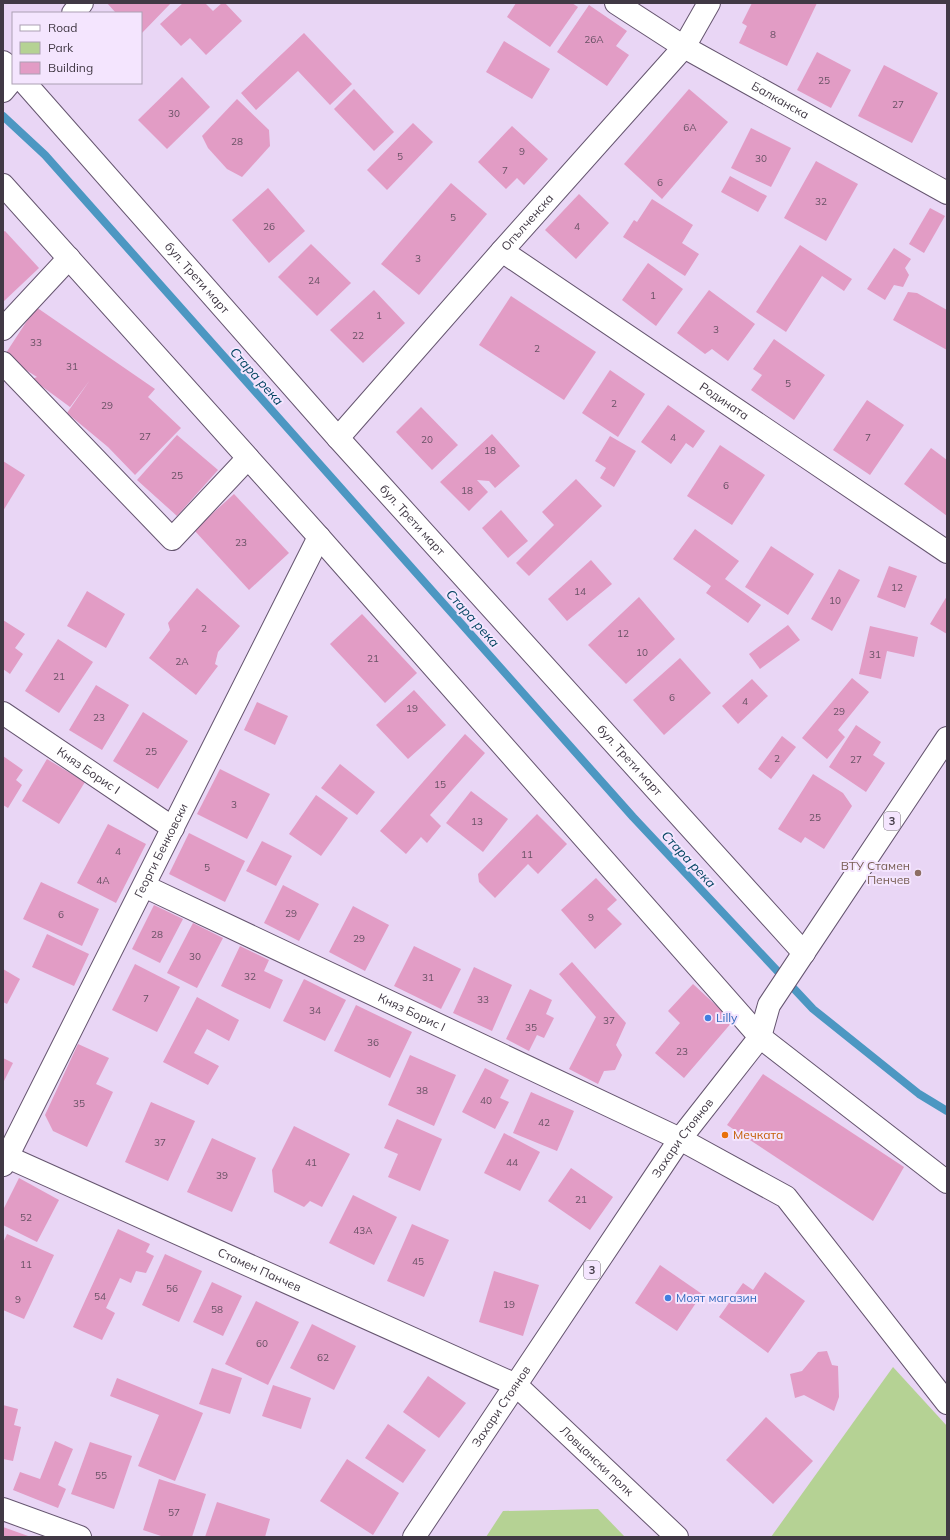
<svg xmlns="http://www.w3.org/2000/svg" width="950" height="1540" font-family="Mulish,sans-serif">
<style>
.green{fill:#b5d294}
.lines{fill:none;stroke-linecap:round;stroke-linejoin:round}
.stream{stroke:#4c97c2;stroke-width:8}
.building{fill:#e29cc5}
.minor-casing{stroke:#65556f;stroke-width:24}
.major-casing{stroke:#65556f;stroke-width:24}
.minor{stroke:#fff;stroke-width:22}
.major{stroke:#fff;stroke-width:22}
.education-dot{fill:#8d6e63;stroke:#f4e5fe;stroke-width:1.5}
.shop-dot{fill:#3f7fe0;stroke:#f4e5fe;stroke-width:1.5}
.food-dot{fill:#e8710a;stroke:#f4e5fe;stroke-width:1.5}
.labels{text-anchor:middle;stroke-width:4;stroke-linejoin:round;paint-order:stroke}
.number-label{font-size:10px;fill:#695265}
.shield{fill:#f4e5fe;stroke:#776d7c;stroke-width:1}
.shield-label{font-size:11px;font-weight:bold;fill:#413945}
.street-label{font-size:12px;fill:#413945;stroke:#f4e5fe}
.education-label{font-size:12px;fill:#785e54;stroke:#f4e5fe;text-anchor:end}
.shop-label{font-size:12px;fill:#366cbe;stroke:#f4e5fe;text-anchor:start}
.food-label{font-size:12px;fill:#c56008;stroke:#f4e5fe;text-anchor:start}
.water-label{font-size:13px;font-style:italic;fill:#024461;stroke:#f4e5fe}
</style>
<rect width="100%" height="100%" fill="#e9d6f5"/>
<g class="green">
<polygon points="893,1367 947,1426 947,1537 771,1537"/>
<polygon points="598,1509 625,1537 486,1537 503,1511"/>
</g>
<g class="lines">
<polyline class="stream" points="3,116 45,155 633,817 813,1009 919,1094 947,1111"/>
</g>
<g class="building">
<polygon points="107,3 171,3 141,34 141,13 116,13"/>
<polygon points="183,3 205,3 213,11 222,3 225,3 242,21 206,55 190,38 181,46 160,24"/>
<polygon points="516,3 572,3 578,7 550,47 507,17"/>
<polygon points="752,3 817,3 787,66 739,43 747,26 742,23"/>
<polygon points="589,5 627,31 616,46 629,55 607,86 557,52"/>
<polygon points="304,33 352,84 330,105 298,71 256,110 241,93"/>
<polygon points="504,41 550,69 532,99 486,72"/>
<polygon points="817,52 851,70 831,108 797,90"/>
<polygon points="884,65 938,93 912,143 858,116"/>
<polygon points="182,77 210,107 167,149 138,120"/>
<polygon points="354,89 394,132 374,151 334,109"/>
<polygon points="689,89 728,122 662,199 624,164"/>
<polygon points="237,99 269,130 270,146 242,177 227,169 208,148 202,136"/>
<polygon points="413,123 433,142 387,190 367,170"/>
<polygon points="512,126 548,159 524,185 517,178 506,189 478,162"/>
<polygon points="751,128 791,148 771,187 731,168"/>
<polygon points="816,161 858,184 826,241 784,218"/>
<polygon points="730,176 767,196 758,212 721,192"/>
<polygon points="451,183 487,214 419,295 381,264"/>
<polygon points="268,188 305,231 269,263 232,220"/>
<polygon points="579,194 609,223 576,259 545,230"/>
<polygon points="652,199 693,225 682,243 699,254 685,276 623,237 634,220 637,222"/>
<polygon points="930,208 945,216 924,253 909,244"/>
<polygon points="5,231 39,268 3,302 3,232"/>
<polygon points="311,244 351,283 317,316 278,277"/>
<polygon points="800,245 852,279 844,291 822,276 786,332 756,312"/>
<polygon points="894,248 911,259 905,268 909,275 903,287 894,285 885,300 867,289"/>
<polygon points="648,263 683,289 656,326 622,300"/>
<polygon points="374,290 405,323 363,363 330,330"/>
<polygon points="709,290 755,324 728,361 712,349 705,354 677,333"/>
<polygon points="908,292 917,293 947,310 947,350 893,320"/>
<polygon points="511,296 596,352 564,400 479,345"/>
<polygon points="36,307 155,389 148,397 181,428 135,475 108,447 67,413 90,380 70,407 32,379 37,377 4,356"/>
<polygon points="774,339 825,375 794,420 751,390 762,375 753,369"/>
<polygon points="610,370 645,394 618,437 582,413"/>
<polygon points="867,400 904,425 870,475 833,450"/>
<polygon points="668,405 705,431 693,448 686,443 671,464 641,442"/>
<polygon points="421,407 458,445 432,470 396,432"/>
<polygon points="492,434 520,466 495,488 489,481 477,480 488,492 469,511 440,482"/>
<polygon points="177,435 218,470 177,516 137,480"/>
<polygon points="610,436 636,451 614,487 600,478 606,468 595,461"/>
<polygon points="720,445 765,475 732,525 687,496"/>
<polygon points="931,448 947,460 947,516 904,484"/>
<polygon points="3,461 25,475 3,511"/>
<polygon points="576,479 602,506 529,576 516,563 554,525 542,512"/>
<polygon points="234,494 289,553 249,590 194,530"/>
<polygon points="501,510 528,541 508,558 482,528"/>
<polygon points="695,529 739,561 725,579 761,605 748,623 706,593 711,586 673,559"/>
<polygon points="771,546 814,574 788,615 745,587"/>
<polygon points="591,560 612,584 567,621 548,599"/>
<polygon points="889,566 917,576 905,608 877,597"/>
<polygon points="839,569 860,580 832,631 811,619"/>
<polygon points="197,588 240,626 218,652 215,664 218,666 196,695 149,658 170,630 168,623"/>
<polygon points="87,591 125,614 106,648 67,626"/>
<polygon points="947,596 947,634 930,624"/>
<polygon points="639,597 675,639 626,684 588,645"/>
<polygon points="362,614 417,673 385,703 330,644"/>
<polygon points="3,620 25,634 15,648 23,654 10,674 3,669"/>
<polygon points="788,625 800,640 760,669 749,654"/>
<polygon points="870,626 918,637 914,657 887,651 881,679 859,674"/>
<polygon points="58,639 93,662 59,713 25,691"/>
<polygon points="680,658 711,693 664,735 633,700"/>
<polygon points="852,678 869,692 838,730 845,737 827,759 802,738"/>
<polygon points="752,679 768,696 738,724 722,706"/>
<polygon points="96,685 129,705 102,750 69,730"/>
<polygon points="414,690 446,725 408,759 376,725"/>
<polygon points="257,702 288,716 275,745 244,730"/>
<polygon points="143,712 188,741 158,789 113,761"/>
<polygon points="856,725 881,742 873,755 885,763 866,792 829,767"/>
<polygon points="465,734 485,753 430,815 441,826 427,843 421,837 406,854 380,831"/>
<polygon points="782,736 796,747 771,779 758,769"/>
<polygon points="3,756 23,770 16,780 22,785 8,808 3,805"/>
<polygon points="47,759 85,782 59,824 22,801"/>
<polygon points="340,764 375,792 357,815 321,788"/>
<polygon points="220,769 270,794 247,839 197,814"/>
<polygon points="813,774 843,793 852,806 824,849 805,837 801,843 778,829"/>
<polygon points="471,791 508,819 483,852 446,823"/>
<polygon points="316,795 348,818 321,856 289,834"/>
<polygon points="537,814 567,844 538,874 528,864 495,898 479,882 478,874"/>
<polygon points="108,824 146,844 116,903 77,883"/>
<polygon points="189,833 245,861 225,902 169,874"/>
<polygon points="262,841 292,856 276,886 246,871"/>
<polygon points="596,878 617,900 607,909 622,924 595,949 561,910"/>
<polygon points="41,882 99,909 82,946 23,919"/>
<polygon points="283,885 319,904 299,941 264,923"/>
<polygon points="154,905 183,919 160,963 132,949"/>
<polygon points="353,906 389,925 365,971 329,952"/>
<polygon points="193,923 223,938 197,988 167,973"/>
<polygon points="47,934 89,954 74,986 32,967"/>
<polygon points="240,946 269,960 264,971 283,980 270,1009 221,986"/>
<polygon points="414,946 461,969 441,1009 394,986"/>
<polygon points="572,962 626,1023 616,1045 622,1055 615,1070 604,1071 598,1084 569,1069 596,1017 559,974"/>
<polygon points="135,964 180,987 157,1032 112,1010"/>
<polygon points="474,967 512,985 492,1031 453,1013"/>
<polygon points="3,969 20,979 7,1004 3,1002"/>
<polygon points="304,979 346,1000 325,1041 283,1021"/>
<polygon points="693,984 733,1021 684,1078 655,1053 680,1023 668,1011"/>
<polygon points="530,989 552,1000 546,1014 554,1018 544,1038 537,1035 529,1051 506,1039"/>
<polygon points="197,997 239,1020 229,1041 207,1029 194,1053 219,1066 208,1085 163,1062"/>
<polygon points="356,1005 412,1032 390,1078 334,1051"/>
<polygon points="78,1044 109,1058 96,1084 113,1092 87,1147 53,1131 45,1115"/>
<polygon points="410,1055 456,1075 434,1126 388,1105"/>
<polygon points="3,1058 13,1063 3,1083"/>
<polygon points="485,1068 509,1080 500,1098 509,1102 495,1129 462,1112"/>
<polygon points="763,1074 904,1167 873,1221 727,1125"/>
<polygon points="531,1092 574,1111 557,1151 513,1133"/>
<polygon points="151,1102 195,1121 168,1181 125,1162"/>
<polygon points="397,1119 442,1139 420,1191 388,1177 398,1154 384,1148"/>
<polygon points="294,1126 350,1154 322,1207 310,1201 304,1207 274,1192 272,1170"/>
<polygon points="504,1133 540,1152 520,1191 484,1173"/>
<polygon points="212,1138 256,1158 232,1212 187,1192"/>
<polygon points="571,1168 613,1197 590,1230 548,1201"/>
<polygon points="19,1178 59,1200 37,1242 3,1225 3,1210"/>
<polygon points="353,1195 397,1217 374,1265 329,1243"/>
<polygon points="412,1224 449,1240 424,1297 387,1281"/>
<polygon points="118,1229 150,1244 146,1252 154,1256 146,1273 136,1271 131,1283 120,1278 106,1308 115,1313 102,1340 73,1327"/>
<polygon points="7,1234 54,1255 24,1319 3,1310 3,1243"/>
<polygon points="165,1254 202,1271 179,1322 142,1305"/>
<polygon points="660,1265 702,1294 677,1331 635,1303"/>
<polygon points="494,1271 539,1285 523,1336 479,1322"/>
<polygon points="765,1272 805,1301 768,1353 719,1317 743,1283 753,1290"/>
<polygon points="212,1282 242,1296 223,1336 193,1322"/>
<polygon points="256,1301 299,1322 268,1385 225,1364"/>
<polygon points="312,1324 356,1346 334,1390 290,1368"/>
<polygon points="827,1351 832,1365 838,1366 839,1397 834,1411 804,1395 795,1398 790,1374 802,1371 818,1352"/>
<polygon points="212,1368 242,1378 230,1414 199,1404"/>
<polygon points="428,1376 466,1403 439,1438 403,1412"/>
<polygon points="117,1378 203,1413 175,1481 138,1466 159,1415 110,1396"/>
<polygon points="273,1385 311,1398 301,1429 262,1416"/>
<polygon points="3,1405 18,1409 14,1425 21,1427 13,1461 3,1459"/>
<polygon points="766,1417 813,1461 773,1504 726,1460"/>
<polygon points="388,1424 426,1450 403,1483 365,1458"/>
<polygon points="55,1441 73,1449 58,1485 66,1489 58,1508 13,1490 20,1472 40,1479"/>
<polygon points="90,1442 132,1456 114,1509 71,1494"/>
<polygon points="347,1459 399,1493 373,1535 320,1501"/>
<polygon points="159,1479 206,1494 192,1537 164,1537 143,1530"/>
<polygon points="217,1502 270,1519 265,1537 205,1537"/>
<polygon points="3,1527 31,1537 3,1537"/>
</g>
<g class="lines">
<g class="minor-casing">
<g id="minor">
<path id="s1" d="M 616,3 L 684,47 L 947,193"/>
<polyline points="73,13 82,3"/>
<polyline points="3,62 13,71"/>
<path id="s2" d="M 25,83 L 338,438 L 804,953"/>
<polyline points="3,91 13,79"/>
<polyline points="3,185 319,537 760,1037 947,1182"/>
<path id="s3" d="M 502,251 L 947,552"/>
<polyline points="3,329 69,258"/>
<polyline points="3,363 172,539 248,458"/>
<path id="s4" d="M 338,438 L 502,251 L 684,47 L 709,3"/>
<path id="s5" d="M 3,713 L 173,828"/>
<path id="s6" d="M 144,886 L 680,1139 L 786,1197 L 947,1403"/>
<path id="s7" d="M 3,1155 L 516,1385 L 677,1537"/>
<path id="s8" d="M 3,1165 L 319,537"/>
<polyline points="3,1509 80,1537"/>
</g>
</g>
<g class="major-casing">
<g id="major">
<path id="s9" d="M 414,1537 L 680,1139 L 760,1037 L 769,1005 L 947,738"/>
</g>
</g>
<use href="#minor" class="minor"/>
<use href="#major" class="major"/>
</g>
<circle class="education-dot" cx="918" cy="873" r="4"/>
<g class="shop-dot">
<circle cx="708" cy="1018" r="4"/>
<circle cx="668" cy="1298" r="4"/>
</g>
<circle class="food-dot" cx="725" cy="1135" r="4"/>
<g class="labels">
<g class="number-label">
<text x="773" y="38">8</text>
<text x="594" y="43">26А</text>
<text x="824" y="84">25</text>
<text x="898" y="108">27</text>
<text x="174" y="117">30</text>
<text x="690" y="131">6А</text>
<text x="237" y="145">28</text>
<text x="522" y="155">9</text>
<text x="400" y="160">5</text>
<text x="761" y="162">30</text>
<text x="505" y="174">7</text>
<text x="660" y="186">6</text>
<text x="821" y="205">32</text>
<text x="453" y="221">5</text>
<text x="269" y="230">26</text>
<text x="577" y="230">4</text>
<text x="418" y="262">3</text>
<text x="314" y="284">24</text>
<text x="653" y="299">1</text>
<text x="379" y="319">1</text>
<text x="716" y="333">3</text>
<text x="358" y="339">22</text>
<text x="36" y="346">33</text>
<text x="537" y="352">2</text>
<text x="72" y="370">31</text>
<text x="788" y="387">5</text>
<text x="614" y="407">2</text>
<text x="107" y="409">29</text>
<text x="145" y="440">27</text>
<text x="673" y="441">4</text>
<text x="868" y="441">7</text>
<text x="427" y="443">20</text>
<text x="490" y="454">18</text>
<text x="177" y="479">25</text>
<text x="726" y="489">6</text>
<text x="467" y="494">18</text>
<text x="241" y="546">23</text>
<text x="897" y="591">12</text>
<text x="580" y="595">14</text>
<text x="835" y="604">10</text>
<text x="204" y="632">2</text>
<text x="623" y="637">12</text>
<text x="642" y="656">10</text>
<text x="875" y="658">31</text>
<text x="373" y="662">21</text>
<text x="182" y="665">2А</text>
<text x="59" y="680">21</text>
<text x="672" y="701">6</text>
<text x="745" y="705">4</text>
<text x="412" y="712">19</text>
<text x="839" y="715">29</text>
<text x="99" y="721">23</text>
<text x="151" y="755">25</text>
<text x="777" y="762">2</text>
<text x="856" y="763">27</text>
<text x="440" y="788">15</text>
<text x="234" y="808">3</text>
<text x="815" y="821">25</text>
<text x="477" y="825">13</text>
<text x="118" y="855">4</text>
<text x="527" y="858">11</text>
<text x="207" y="871">5</text>
<text x="103" y="884">4А</text>
<text x="291" y="917">29</text>
<text x="61" y="918">6</text>
<text x="591" y="921">9</text>
<text x="157" y="938">28</text>
<text x="359" y="942">29</text>
<text x="195" y="960">30</text>
<text x="250" y="980">32</text>
<text x="428" y="981">31</text>
<text x="146" y="1002">7</text>
<text x="483" y="1003">33</text>
<text x="315" y="1014">34</text>
<text x="609" y="1024">37</text>
<text x="531" y="1031">35</text>
<text x="373" y="1046">36</text>
<text x="682" y="1055">23</text>
<text x="422" y="1094">38</text>
<text x="486" y="1104">40</text>
<text x="79" y="1107">35</text>
<text x="544" y="1126">42</text>
<text x="160" y="1146">37</text>
<text x="311" y="1166">41</text>
<text x="512" y="1166">44</text>
<text x="222" y="1179">39</text>
<text x="581" y="1203">21</text>
<text x="26" y="1221">52</text>
<text x="363" y="1234">43А</text>
<text x="418" y="1265">45</text>
<text x="26" y="1268">11</text>
<text x="172" y="1292">56</text>
<text x="100" y="1300">54</text>
<text x="18" y="1303">9</text>
<text x="509" y="1308">19</text>
<text x="217" y="1313">58</text>
<text x="262" y="1347">60</text>
<text x="323" y="1361">62</text>
<text x="101" y="1479">55</text>
<text x="174" y="1516">57</text>
</g>
<g class="shield">
<rect x="884" y="812" width="16" height="18" rx="3"/>
<rect x="584" y="1261" width="16" height="18" rx="3"/>
</g>
<g class="shield-label">
<text x="892" y="825">3</text>
<text x="592" y="1274">3</text>
</g>
<g class="street-label">
<text dy="4" stroke="none"><textPath href="#s1" startOffset="191">Балканска</textPath></text>
<text dy="4" stroke="none"><textPath href="#s4" startOffset="287">Опълченска</textPath></text>
<text dy="4" stroke="none"><textPath href="#s2" startOffset="260">бул. Трети март</textPath></text>
<text dy="4" stroke="none"><textPath href="#s3" startOffset="268">Родината</textPath></text>
<text dy="4" stroke="none"><textPath href="#s2" startOffset="584">бул. Трети март</textPath></text>
<text dy="4" stroke="none"><textPath href="#s2" startOffset="908">бул. Трети март</textPath></text>
<text dy="4" stroke="none"><textPath href="#s5" startOffset="103">Княз Борис I</textPath></text>
<text dy="4" stroke="none"><textPath href="#s8" startOffset="352">Георги Бенковски</textPath></text>
<text dy="4" stroke="none"><textPath href="#s6" startOffset="296">Княз Борис I</textPath></text>
<text dy="4" stroke="none"><textPath href="#s9" startOffset="481">Захари Стоянов</textPath></text>
<text dy="4" stroke="none"><textPath href="#s7" startOffset="281">Стамен Панчев</textPath></text>
<text dy="4" stroke="none"><textPath href="#s9" startOffset="157">Захари Стоянов</textPath></text>
<text dy="4" stroke="none"><textPath href="#s7" startOffset="673">Ловцански полк</textPath></text>
</g>
<g class="education-label">
<text x="910" y="870">ВТУ Стамен<tspan x="910" dy="14">Пенчев</tspan></text>
</g>
<g class="shop-label">
<text x="716" y="1022">Lilly</text>
<text x="676" y="1302">Моят магазин</text>
</g>
<g class="food-label">
<text x="733" y="1139">Мечката</text>
</g>
<g class="water-label">
<text transform="translate(257 376) rotate(48)" y="5">Стара река</text>
<text transform="translate(473 618) rotate(48)" y="5">Стара река</text>
<text transform="translate(689 859) rotate(47)" y="5">Стара река</text>
</g>
</g>
<rect width="950" height="1540" fill="none" stroke="#413945" stroke-width="8"/>
<rect x="12" y="12" width="130" height="72" fill="#f4e5fe" stroke="#aca0b4"/>
<rect x="20" y="25" width="20" height="6" fill="#ffffff" stroke="#aca0b4"/>
<text x="48" y="32" font-size="12" fill="#413945">Road</text>
<rect x="20" y="42" width="20" height="12" fill="#b5d294" stroke="#aca0b4"/>
<text x="48" y="52" font-size="12" fill="#413945">Park</text>
<rect x="20" y="62" width="20" height="12" fill="#e29cc5" stroke="#aca0b4"/>
<text x="48" y="72" font-size="12" fill="#413945">Building</text>
</svg>
